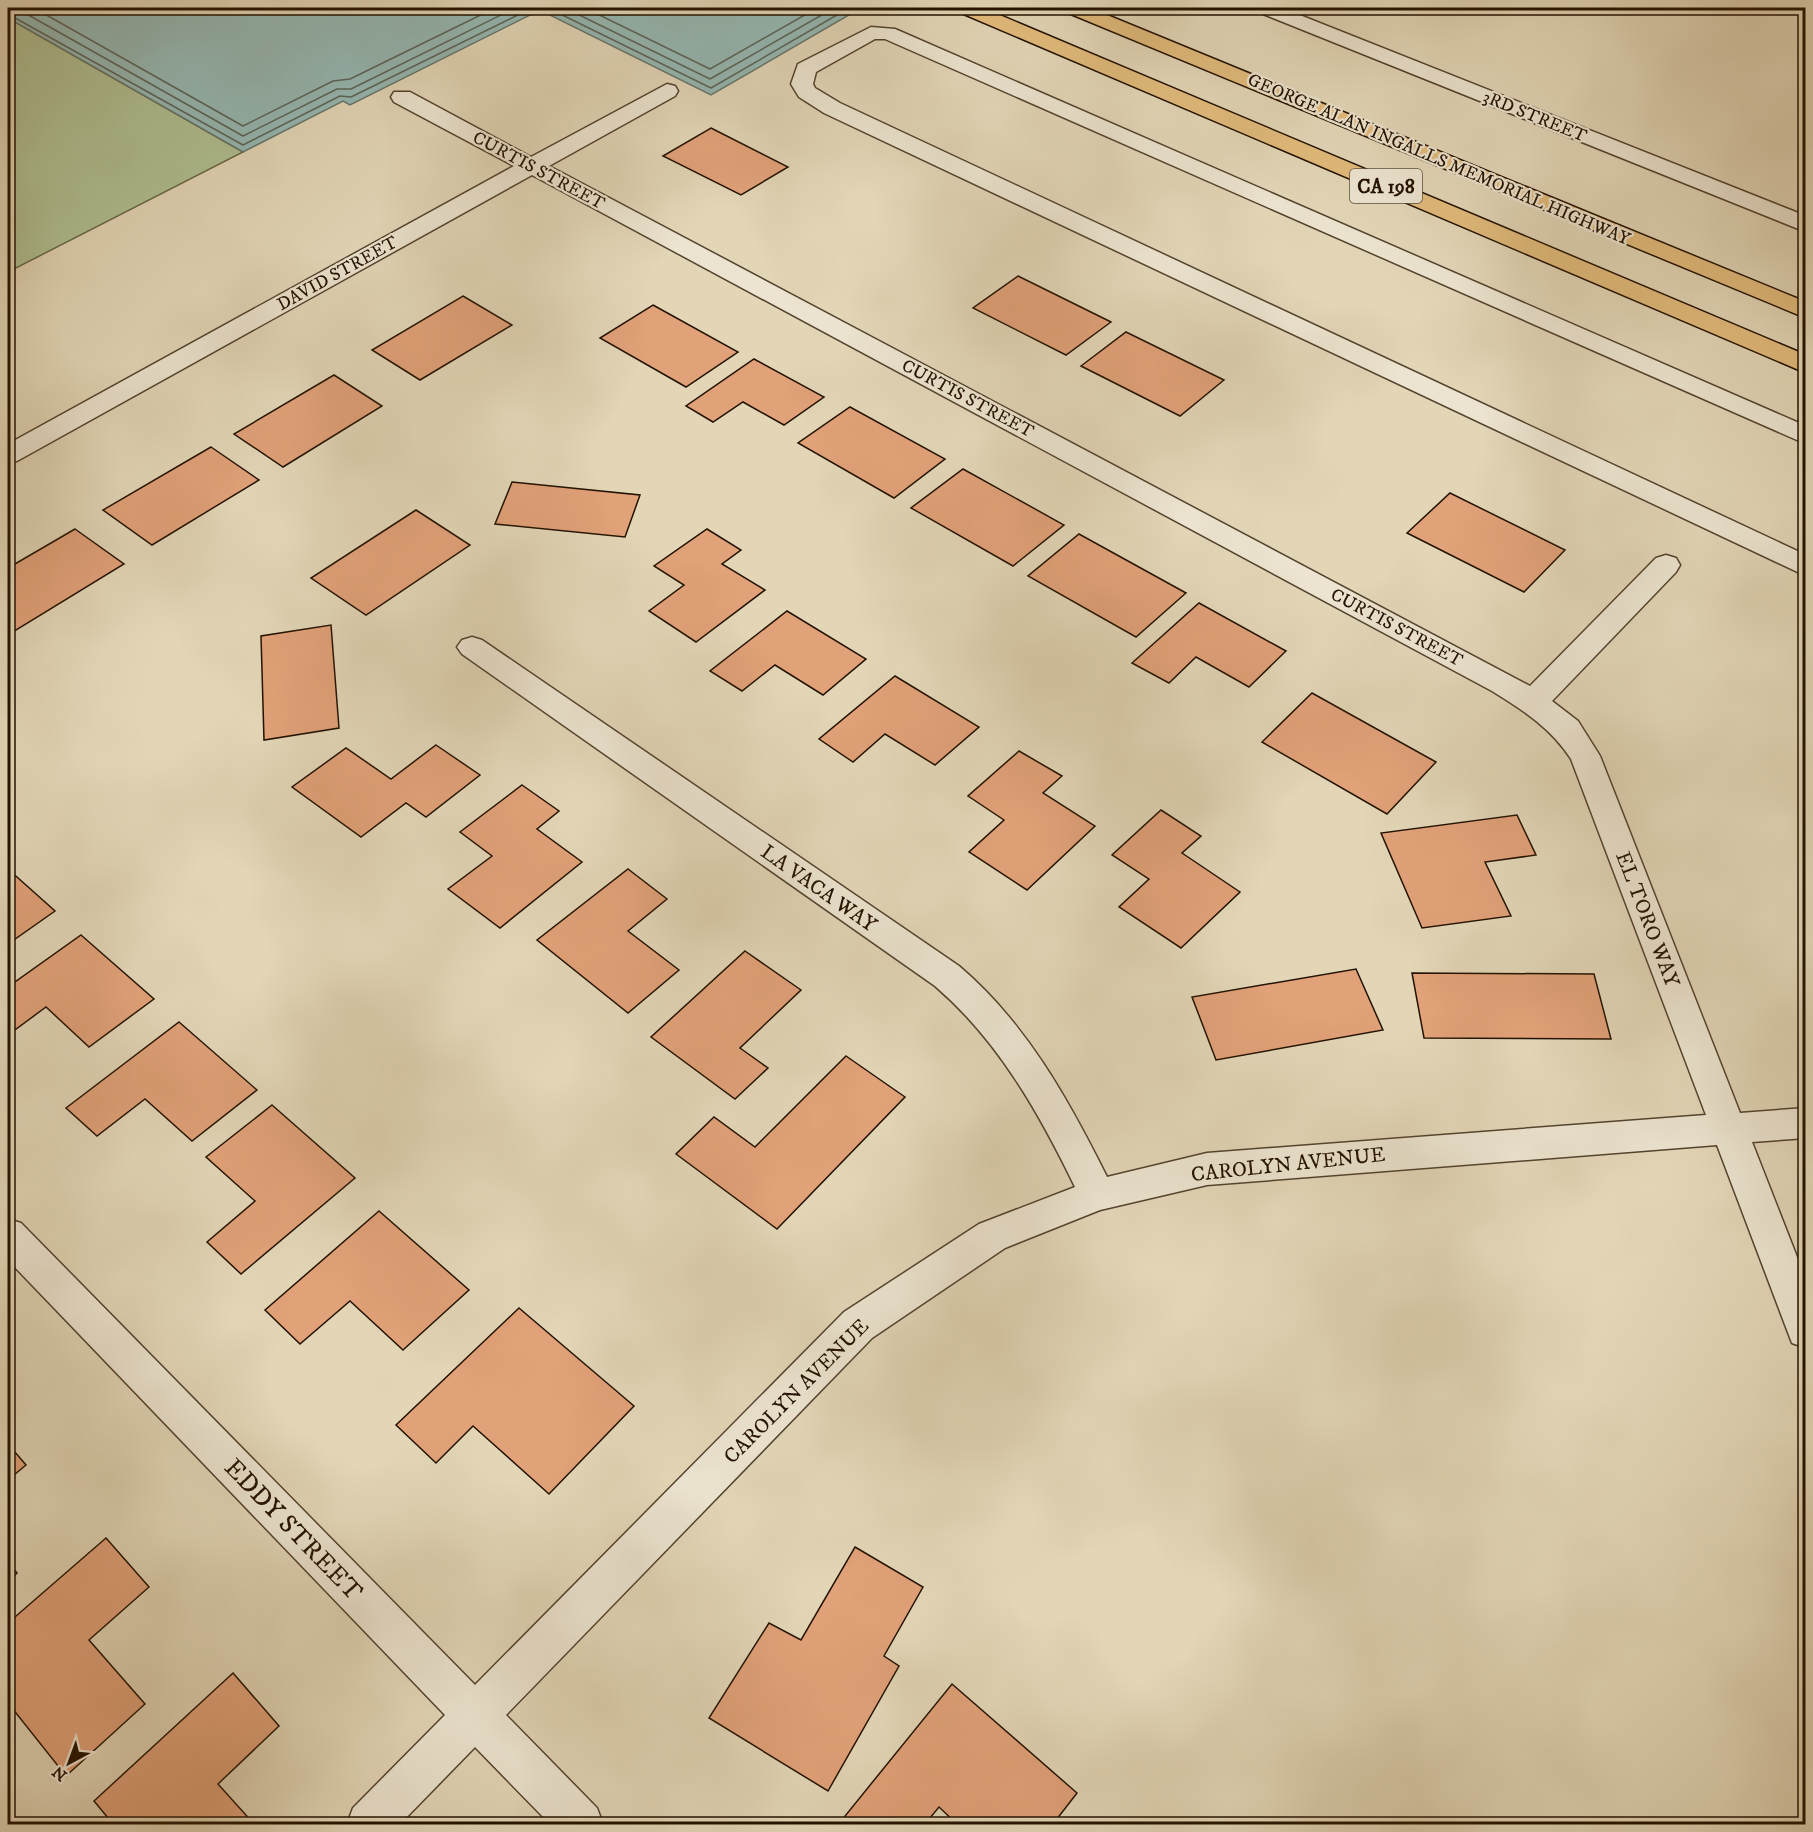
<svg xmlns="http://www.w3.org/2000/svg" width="1813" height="1832" font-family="'IM FELL DW Pica',serif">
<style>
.green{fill:#afbf92;stroke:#696849;stroke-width:1.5}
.water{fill:#95b8b3;stroke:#67766b;stroke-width:1.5}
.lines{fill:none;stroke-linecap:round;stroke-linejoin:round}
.shore{stroke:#5c655a;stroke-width:1.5}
.building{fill:#e1a179;stroke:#231200;stroke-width:1.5}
.minor-casing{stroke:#53432e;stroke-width:3}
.highway-casing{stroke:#231200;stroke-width:3}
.minor{fill:#ece4d0;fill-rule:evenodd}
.highway{fill:#e1bb7c;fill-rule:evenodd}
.labels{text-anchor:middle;stroke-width:4.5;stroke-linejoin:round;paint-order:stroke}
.far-street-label{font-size:18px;fill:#231200;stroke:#ece4d0}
.shield{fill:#ece4d0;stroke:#5f513e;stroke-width:1.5}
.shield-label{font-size:20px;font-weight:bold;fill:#231200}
.street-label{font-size:21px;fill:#231200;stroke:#ece4d0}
.near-street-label{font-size:26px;fill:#231200;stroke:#ece4d0}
</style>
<rect width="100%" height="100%" fill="#e2d6b7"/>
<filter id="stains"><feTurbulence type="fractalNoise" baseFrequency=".00333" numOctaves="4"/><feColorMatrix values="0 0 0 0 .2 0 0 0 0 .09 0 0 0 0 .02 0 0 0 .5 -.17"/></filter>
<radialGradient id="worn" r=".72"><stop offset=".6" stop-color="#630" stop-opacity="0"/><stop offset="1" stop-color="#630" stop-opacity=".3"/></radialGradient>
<polygon class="green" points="8,18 243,152 8,272"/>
<polygon class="water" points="8,8 861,8 711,95 540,10 350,105 343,101 243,152 8,18"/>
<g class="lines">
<g class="shore">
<polyline points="16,8 243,136 337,89 351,89 515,8"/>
<polyline points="34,8 243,126 333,81 350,79 495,8"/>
<polyline points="548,8 711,88 849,8"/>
<polyline points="565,8 710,79 834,8"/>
<polyline points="585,8 710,69 817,8"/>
<polyline points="8,14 243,145 340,96 351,97 532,8"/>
</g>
</g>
<g class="building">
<polygon points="711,128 788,167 741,195 663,156"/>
<polygon points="1018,276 1111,322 1066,355 973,308"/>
<polygon points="463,296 512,325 420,380 372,350"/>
<polygon points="653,305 738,352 686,387 600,338"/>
<polygon points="1126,332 1224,380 1180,416 1081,366"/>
<polygon points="754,359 824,397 784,425 743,402 713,422 686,406"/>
<polygon points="334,375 382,406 283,467 234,434"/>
<polygon points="850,407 945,459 894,498 798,443"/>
<polygon points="211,447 259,480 152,545 103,510"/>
<polygon points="963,469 1064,525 1013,566 911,508"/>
<polygon points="512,482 640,495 625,537 495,524"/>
<polygon points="1450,493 1565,550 1524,592 1407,533"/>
<polygon points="416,510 470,545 366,615 311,578"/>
<polygon points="75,529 124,564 8,635 8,568"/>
<polygon points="707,529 741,550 722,564 765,590 696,642 649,611 684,585 654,566"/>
<polygon points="1079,534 1186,593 1136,637 1028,576"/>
<polygon points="1199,603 1286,651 1249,687 1196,657 1169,683 1132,663"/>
<polygon points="787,611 866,659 823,695 775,665 742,691 710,671"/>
<polygon points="331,625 339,728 264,740 261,636"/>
<polygon points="895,676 979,727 935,765 885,734 853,762 819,739"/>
<polygon points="1312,693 1436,762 1387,814 1262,742"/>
<polygon points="436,745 480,775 426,817 406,803 361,837 292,787 346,748 391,779"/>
<polygon points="1019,751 1062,776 1043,793 1095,826 1027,890 969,852 1004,820 968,796"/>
<polygon points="522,785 559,811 537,829 582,862 500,928 448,889 492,856 460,832"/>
<polygon points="1161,810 1201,836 1182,853 1240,892 1181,948 1119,907 1149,879 1112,855"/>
<polygon points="1517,815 1536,855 1485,862 1511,916 1422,928 1381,833"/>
<polygon points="8,869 55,911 8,944"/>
<polygon points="628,869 667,899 628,931 679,970 628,1013 537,940"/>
<polygon points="81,935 154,999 89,1047 46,1007 8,1035 8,987"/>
<polygon points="745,951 801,990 740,1048 768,1068 735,1099 651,1037"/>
<polygon points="1356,969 1383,1030 1216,1060 1192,997"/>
<polygon points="1412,973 1594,974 1611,1039 1424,1038"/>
<polygon points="179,1022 257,1090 192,1141 145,1099 97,1136 66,1108"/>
<polygon points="846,1056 905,1097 777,1229 676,1154 714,1117 755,1147"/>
<polygon points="272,1105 355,1178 241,1274 207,1242 255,1201 206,1157"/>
<polygon points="379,1211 469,1290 403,1350 350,1301 300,1344 265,1310"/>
<polygon points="519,1308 634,1406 549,1494 473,1426 436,1463 396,1425"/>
<polygon points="8,1444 26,1465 8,1480"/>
<polygon points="106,1538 149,1587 89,1640 145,1704 66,1776 8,1703 8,1623"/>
<polygon points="855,1547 923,1587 884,1656 899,1666 828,1791 709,1718 769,1623 801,1640"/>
<polygon points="8,1562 17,1573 8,1582"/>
<polygon points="233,1673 279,1726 218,1784 254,1824 113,1824 94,1801"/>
<polygon points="952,1684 1077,1793 1053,1824 957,1824 939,1807 925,1824 845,1824 841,1821"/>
</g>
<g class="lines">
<g class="minor-casing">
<g id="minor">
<polygon points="1255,8 1282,8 1806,216 1806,232 1258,12"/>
<polygon points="871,27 895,29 1806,426 1806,444 885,39 875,39 816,72 813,84 815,88 840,103 1806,555 1806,576 824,113 799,97 791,84 798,64"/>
<path d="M 667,84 L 675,86 L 678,91 L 675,96 L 549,166 L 1530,686 L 1656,558 L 1666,555 L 1676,558 L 1680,565 L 1676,572 L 1552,701 L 1578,721 L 1600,756 L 1740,1113 L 1806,1108 L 1806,1138 L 1752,1142 L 1806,1280 L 1806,1348 L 1792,1343 L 1787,1330 L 1717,1145 L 1207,1185 L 1100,1210 L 1005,1248 L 872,1338 L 506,1715 L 597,1808 L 603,1824 L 550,1824 L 475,1747 L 400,1824 L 347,1824 L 353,1808 L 445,1715 L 8,1260 L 8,1219 L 21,1223 L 475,1685 L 844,1312 L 979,1224 L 1075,1187 C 1039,1113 998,1040 935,986 L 462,654 L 457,647 L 462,640 L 472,637 L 482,640 L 959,966 C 1026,1023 1068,1099 1107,1177 L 1207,1153 L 1706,1115 L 1571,759 C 1551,728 1523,710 1492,691 L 532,175 L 17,461 L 8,463 L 8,444 L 514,166 L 394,102 L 391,97 L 394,92 L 410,92 L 531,157 Z"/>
</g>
</g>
<g class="highway-casing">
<g id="highway">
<polygon points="956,8 983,8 1806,355 1806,373 959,12"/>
<polygon points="1063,8 1090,8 1806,302 1806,318 1066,12"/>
</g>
</g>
<use href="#minor" class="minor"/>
<use href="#highway" class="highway"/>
</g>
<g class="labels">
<g class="far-street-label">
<text transform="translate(1535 116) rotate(22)" y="6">3RD STREET</text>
<text transform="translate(1439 159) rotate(23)" y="6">GEORGE ALAN INGALLS MEMORIAL HIGHWAY</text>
<text transform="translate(539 170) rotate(28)" y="6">CURTIS STREET</text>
<text transform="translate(337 273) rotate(-29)" y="6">DAVID STREET</text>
<text transform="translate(968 398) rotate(28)" y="6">CURTIS STREET</text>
<text transform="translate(1397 627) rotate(28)" y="6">CURTIS STREET</text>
</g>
<rect class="shield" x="1350" y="169" width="72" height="34" rx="4.5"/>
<g class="shield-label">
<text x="1386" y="193">CA 198</text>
</g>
<g class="street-label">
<text transform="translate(819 888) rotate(35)" y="7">LA VACA WAY</text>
<text transform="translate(1648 919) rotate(69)" y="7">EL TORO WAY</text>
<text transform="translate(1288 1164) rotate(-6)" y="7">CAROLYN AVENUE</text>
<text transform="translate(796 1391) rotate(-45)" y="7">CAROLYN AVENUE</text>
</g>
<g class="near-street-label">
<text transform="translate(294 1529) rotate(46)" y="9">EDDY STREET</text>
</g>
</g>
<rect width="1813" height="1832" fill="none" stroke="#e2d6b7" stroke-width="30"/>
<rect x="9" y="9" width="1795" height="1814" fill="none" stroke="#231200" stroke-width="3"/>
<rect x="15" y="15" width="1783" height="1802" fill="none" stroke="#231200" stroke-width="1.5"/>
<g transform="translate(69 1763) rotate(221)" stroke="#ece4d0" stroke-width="4.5" paint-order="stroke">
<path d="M0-4.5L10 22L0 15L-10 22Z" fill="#231200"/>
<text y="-9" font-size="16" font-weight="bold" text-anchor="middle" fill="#231200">N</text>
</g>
<rect width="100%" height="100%" filter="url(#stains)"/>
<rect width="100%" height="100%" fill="url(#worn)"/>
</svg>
